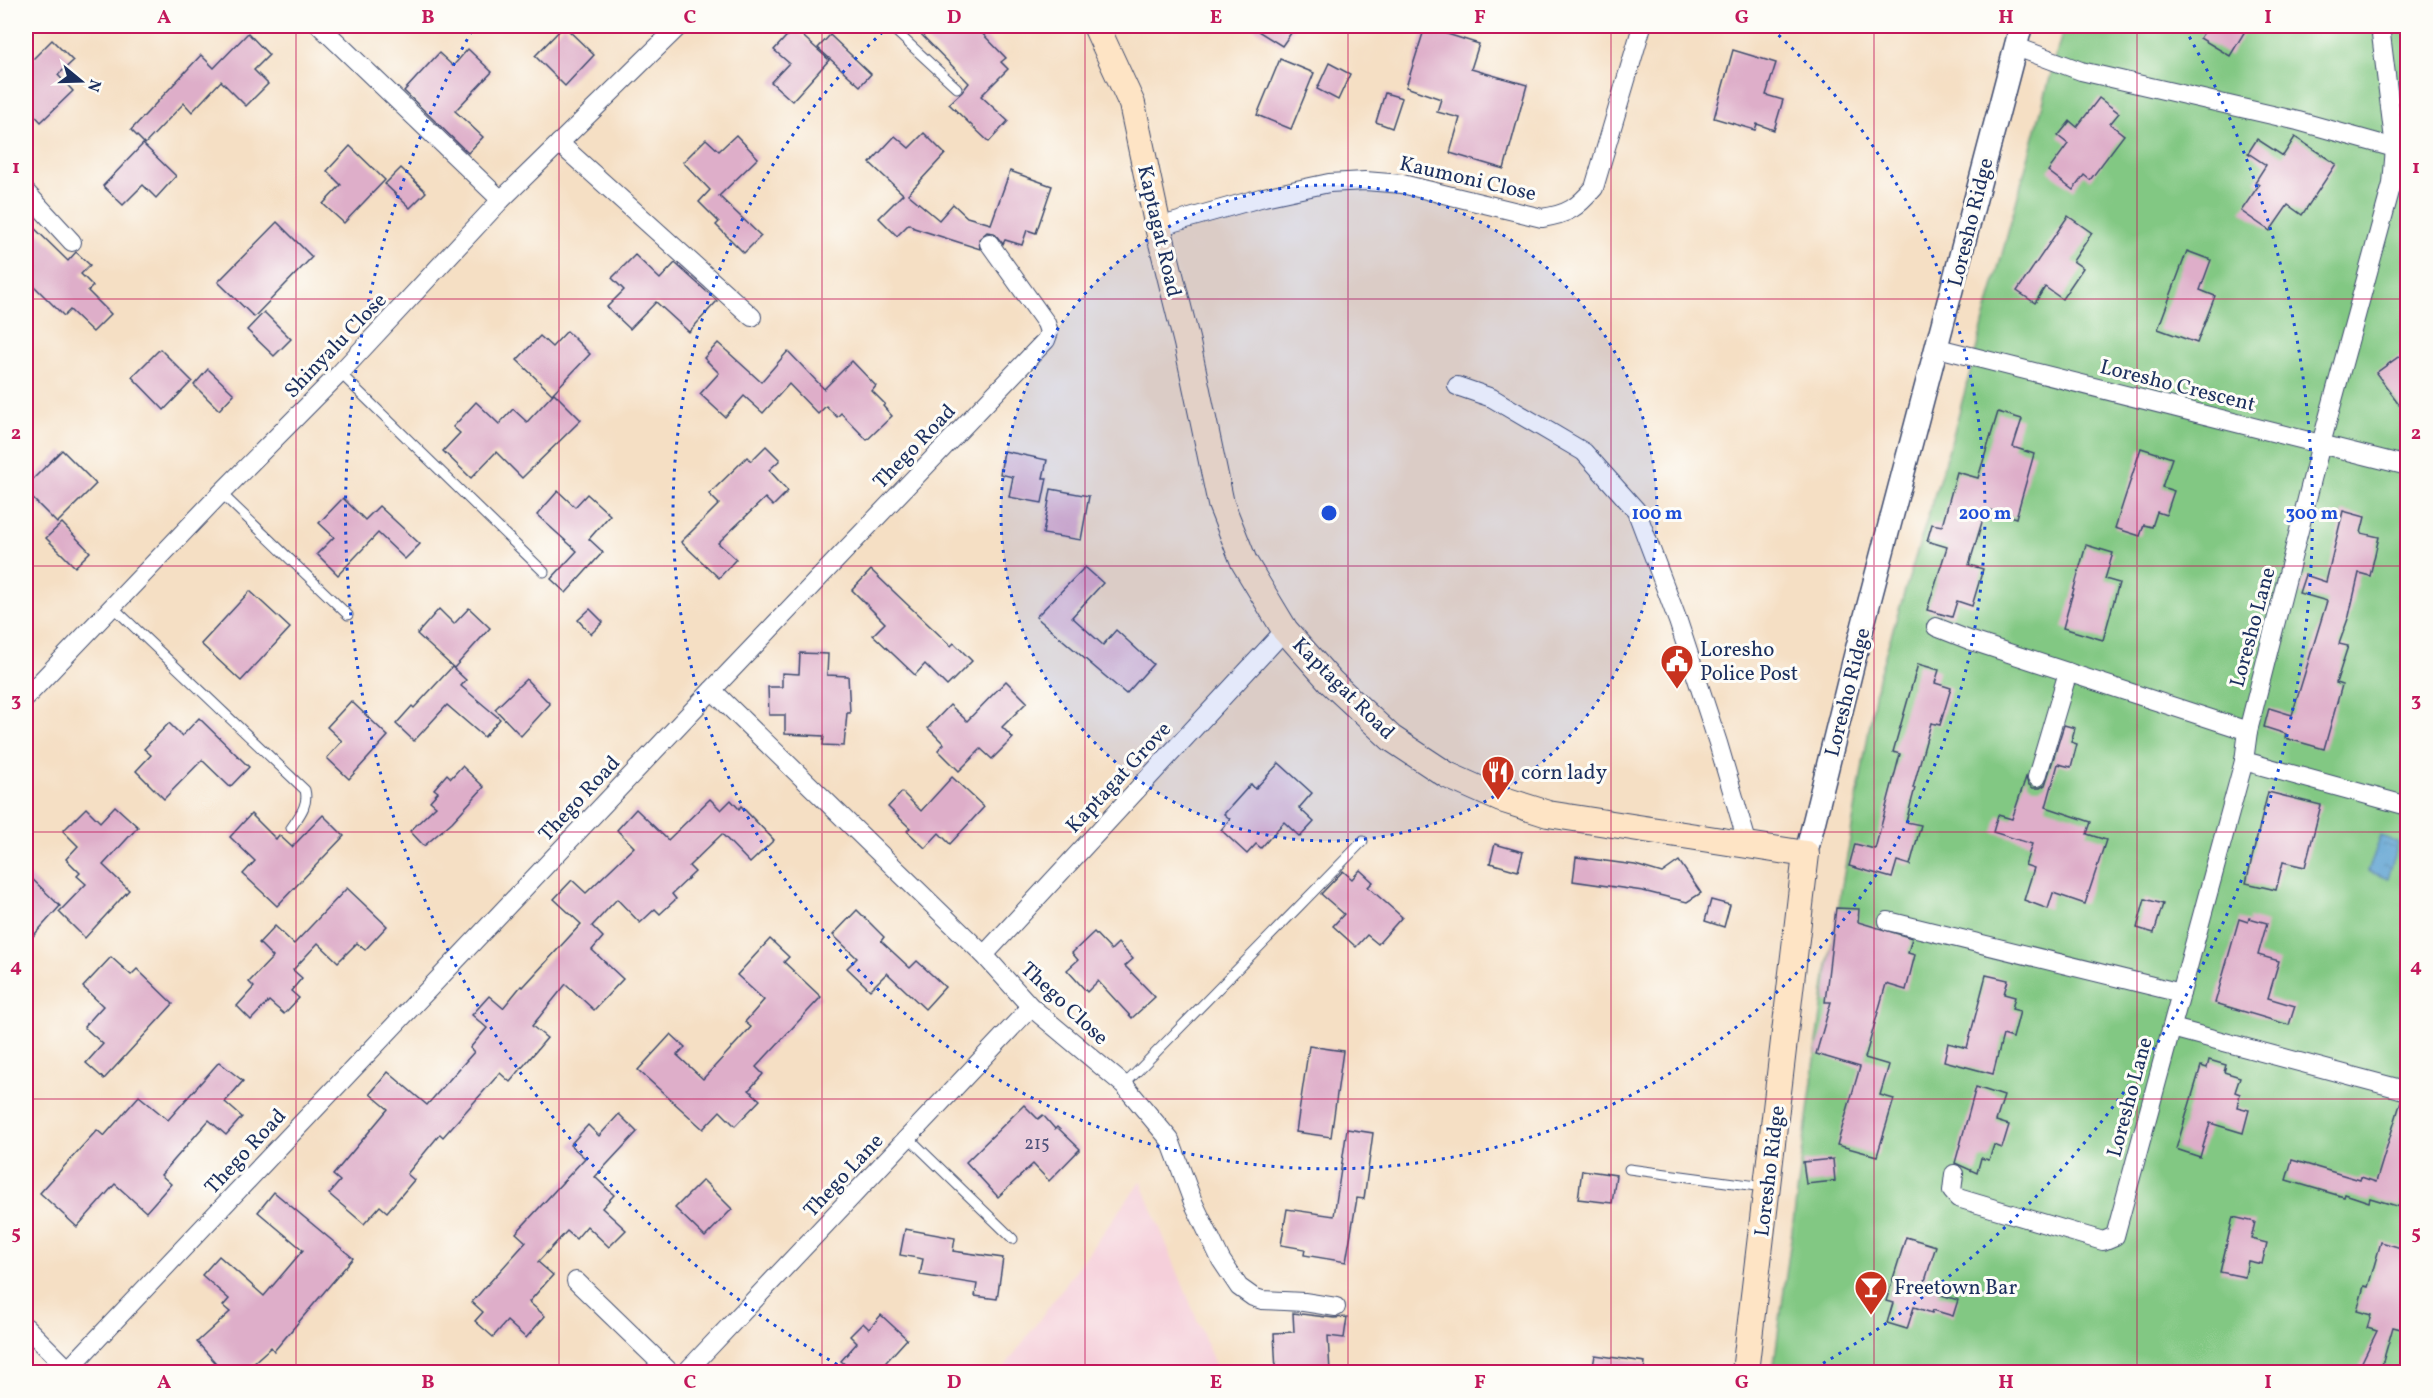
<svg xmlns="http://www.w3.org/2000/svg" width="2433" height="1398" font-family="Vollkorn,serif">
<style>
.built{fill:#f5cfda}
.green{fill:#82c883;stroke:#4e7c70;stroke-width:1.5}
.water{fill:url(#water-ripples);stroke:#3c6898;stroke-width:1.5}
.building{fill:#deaec9}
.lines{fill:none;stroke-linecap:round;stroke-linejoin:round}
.service-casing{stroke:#3c496d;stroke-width:11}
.minor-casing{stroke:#3c496d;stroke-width:20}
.tertiary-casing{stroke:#3c496d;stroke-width:25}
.secondary-casing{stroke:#3c496d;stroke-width:28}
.service{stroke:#fff;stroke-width:9}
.minor{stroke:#fff;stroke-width:18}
.tertiary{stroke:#fff;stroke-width:22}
.secondary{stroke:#fee4c5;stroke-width:26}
.grid{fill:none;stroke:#c2185b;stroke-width:1.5;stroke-opacity:0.55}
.ring{fill:none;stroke:#1d4ed8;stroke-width:3;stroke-dasharray:3 6}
.labels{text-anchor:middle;stroke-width:6;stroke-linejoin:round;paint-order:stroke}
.number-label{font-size:18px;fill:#4c4f79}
.street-label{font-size:21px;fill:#1b2f5e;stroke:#fdfcf7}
.poi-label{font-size:21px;fill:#1b2f5e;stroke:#fdfcf7;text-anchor:start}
.centre{fill:#1d4ed8;stroke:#fdfcf7;stroke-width:3}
.ring-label{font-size:18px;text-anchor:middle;font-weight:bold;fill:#1d4ed8;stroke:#fdfcf7;stroke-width:6;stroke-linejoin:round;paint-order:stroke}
.neatline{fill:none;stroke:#c2185b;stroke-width:2}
.grid-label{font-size:20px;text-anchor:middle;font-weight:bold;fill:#c2185b}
</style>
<defs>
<pattern id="water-ripples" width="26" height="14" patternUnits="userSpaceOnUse" patternTransform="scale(1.5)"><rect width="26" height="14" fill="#5ca1d1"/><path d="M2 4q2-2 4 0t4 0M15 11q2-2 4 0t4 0" fill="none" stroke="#4b84ad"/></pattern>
</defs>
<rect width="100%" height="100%" fill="#fdfcf7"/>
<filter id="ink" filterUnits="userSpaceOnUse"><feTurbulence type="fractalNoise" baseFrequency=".0167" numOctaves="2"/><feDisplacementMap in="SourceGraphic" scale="12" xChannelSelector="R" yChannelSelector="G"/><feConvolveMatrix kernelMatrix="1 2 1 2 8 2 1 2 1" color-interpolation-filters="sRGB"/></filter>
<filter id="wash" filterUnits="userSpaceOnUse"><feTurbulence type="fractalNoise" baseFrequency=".008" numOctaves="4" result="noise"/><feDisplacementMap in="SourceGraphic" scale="24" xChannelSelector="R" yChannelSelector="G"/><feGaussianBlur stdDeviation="1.35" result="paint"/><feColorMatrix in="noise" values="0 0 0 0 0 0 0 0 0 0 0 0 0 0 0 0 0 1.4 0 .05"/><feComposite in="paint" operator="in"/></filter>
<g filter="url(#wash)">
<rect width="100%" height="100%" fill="#f5dfc4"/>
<polygon class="built" points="1141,1181 1218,1372 1001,1372"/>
<polygon class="green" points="2064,26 2407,26 2407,1372 1773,1372 1826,977 1878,678 1953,435"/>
<polygon class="water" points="2381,836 2398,843 2388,879 2368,871"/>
<g id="blocks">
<g class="building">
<polygon points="564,26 594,55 565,86 535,56"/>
<polygon points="913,26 975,26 1006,58 1001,62 1008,69 981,96 1008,121 989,142 949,104 962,92 969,83"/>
<polygon points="1250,26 1296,26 1282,46"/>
<polygon points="2208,26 2248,26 2230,56 2200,38"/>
<polygon points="1425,27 1479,44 1471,69 1527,85 1504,169 1450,153 1460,118 1437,112 1441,99 1406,87"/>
<polygon points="794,28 829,60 792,101 771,82 789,63 774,50"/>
<polygon points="248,33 269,55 254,70 268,84 246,106 221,81 192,112 184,103 145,144 131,130 201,55 214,68"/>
<polygon points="830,35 871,74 860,86 818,48"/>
<polygon points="52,40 73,61 58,75 73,91 41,122 26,106 26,66"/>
<polygon points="468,49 492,72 455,111 483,137 468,153 404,91 439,53 453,66"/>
<polygon points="1733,50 1776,63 1766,95 1783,100 1774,130 1757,124 1755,130 1714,118"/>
<polygon points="1280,59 1314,73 1291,129 1257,115"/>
<polygon points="1329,63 1350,74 1338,100 1317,89"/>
<polygon points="1385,93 1402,98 1392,128 1376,122"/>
<polygon points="2099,98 2119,113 2110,124 2124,135 2090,180 2084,175 2073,190 2048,171 2068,144 2058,136 2070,121 2077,127"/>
<polygon points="924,133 945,154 908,194 939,220 953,204 967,217 991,224 1010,171 1052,186 1036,233 1027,230 1022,245 1005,240 1003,244 994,233 987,232 979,239 980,249 914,228 909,224 897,236 879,218 903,194 870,163 895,136 909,148"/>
<polygon points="736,135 758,158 719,196 761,236 744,253 716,225 719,222 699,202 710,190 683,162 706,139 719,151"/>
<polygon points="2295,137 2336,164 2302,215 2288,205 2270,231 2241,211 2259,185 2255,182 2266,165 2248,153 2257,139 2283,156"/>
<polygon points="143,144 176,176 156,198 143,185 123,205 103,186"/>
<polygon points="350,146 385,180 344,223 323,204 341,185 327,171"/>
<polygon points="401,168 426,192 410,208 385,184"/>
<polygon points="2068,216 2092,233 2073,261 2083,268 2062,299 2045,287 2035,303 2017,291"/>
<polygon points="26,220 68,261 76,252 90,265 81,274 93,286 88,291 111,314 93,332 70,310 64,316 26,278"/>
<polygon points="277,222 312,257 254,317 218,282"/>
<polygon points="2187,251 2211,260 2200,290 2215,296 2197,343 2158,329"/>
<polygon points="635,255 660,279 675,263 717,301 689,332 656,302 630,329 607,307 624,290 612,278"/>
<polygon points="264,312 291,339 274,356 247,330"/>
<polygon points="567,331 590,354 552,394 517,360 540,336 552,347"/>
<polygon points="718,343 761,382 788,351 824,389 852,361 876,386 872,391 885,404 883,406 892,416 867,440 841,413 837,417 826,406 818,414 789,384 763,413 744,396 725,417 700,394 719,373 704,358"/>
<polygon points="160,349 192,381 164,410 132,377"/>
<polygon points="2408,350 2408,416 2376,373"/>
<polygon points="208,369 234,394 219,410 194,385"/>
<polygon points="554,393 581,420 522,478 496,452 471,478 443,451 460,433 453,427 476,402 499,424 513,409 527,422"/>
<polygon points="1998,412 2022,419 2013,447 2034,454 2016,518 1986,509 1969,565 1983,569 1972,606 1957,601 1952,617 1927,610 1947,547 1927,541 1932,524 1942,526 1957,472 1978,478"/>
<polygon points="766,446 780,460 769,470 788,491 773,506 765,498 718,543 736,559 719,578 681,542 719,504 709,494 747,457 751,461"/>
<polygon points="2141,448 2172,458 2162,487 2174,491 2166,515 2157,512 2152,527 2144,525 2140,536 2115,528"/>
<polygon points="62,450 96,484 57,523 26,492 26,486"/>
<polygon points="1004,451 1047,460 1043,478 1047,478 1042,503 1009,497 1013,477 1000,474"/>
<polygon points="1051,489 1089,496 1081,540 1043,534"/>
<polygon points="558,491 575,507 587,494 610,515 589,539 603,552 566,593 551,579 577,551 537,515"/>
<polygon points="343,498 365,520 379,506 420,544 405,559 378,533 338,575 317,554 334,537 319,523"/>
<polygon points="2343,511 2365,517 2361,533 2379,537 2370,576 2359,573 2349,616 2339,644 2348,646 2336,683 2342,685 2324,749 2285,738 2286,734 2264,727 2269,708 2292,715 2327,601 2299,593 2305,575 2326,582"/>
<polygon points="62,523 90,552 75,567 46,538"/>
<polygon points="2086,545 2113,553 2105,579 2119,583 2103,640 2063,628"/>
<polygon points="1085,567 1103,583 1072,617 1103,645 1116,630 1153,664 1126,694 1036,617"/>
<polygon points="871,570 951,646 954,643 972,661 947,686 925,664 915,675 873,635 885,623 852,590"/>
<polygon points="250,591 290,628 241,681 201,644"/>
<polygon points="469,608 490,628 454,668 417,634 439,609 454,624"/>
<polygon points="590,609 603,622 591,634 578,620"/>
<polygon points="800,653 828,654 827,675 848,676 850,713 847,713 844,746 823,745 824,736 785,734 785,715 769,715 768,687 782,687 782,673 799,674"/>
<polygon points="1918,664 1939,670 1935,683 1951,688 1940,725 1931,723 1913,788 1915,788 1906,822 1921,825 1910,865 1897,861 1892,878 1849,866 1855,844 1875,849 1900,754 1893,752"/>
<polygon points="452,667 466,680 461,686 500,719 484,737 447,705 414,741 396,724 412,706 414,708"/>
<polygon points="526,679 550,704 521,736 495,709"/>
<polygon points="1006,681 1027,702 1002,727 1013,738 992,759 981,749 959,771 938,750 944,744 928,728 950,705 967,721"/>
<polygon points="351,701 388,736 349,779 327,758 342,741 327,727"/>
<polygon points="199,718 249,767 230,787 202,760 164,799 136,771 151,755 144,749 169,723 182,736"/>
<polygon points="2064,725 2075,728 2071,742 2077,744 2071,767 2058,764 2046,807 2091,822 2087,834 2106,840 2085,904 2053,893 2048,909 2024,900 2034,868 2025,865 2032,844 1993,832 1998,815 2012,819 2026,777 2028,784 2033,788 2040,788 2045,785"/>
<polygon points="1279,763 1312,793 1299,808 1314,822 1300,837 1284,822 1261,848 1256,844 1247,854 1221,830 1230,819 1224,814 1251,784 1255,789"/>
<polygon points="462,766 484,787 452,822 424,846 410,831 436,806 430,801 438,792 434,789 447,774 451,778"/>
<polygon points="952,777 984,807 950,844 939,833 925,848 907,831 910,828 888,807 902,792 921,811"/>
<polygon points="2268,792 2321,805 2305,867 2283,862 2276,890 2246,883"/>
<polygon points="710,799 721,810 731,800 739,809 741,806 774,840 750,863 722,834 689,866 695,872 672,894 676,899 660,914 655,909 640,923 617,899 592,926 603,937 592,950 623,979 594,1010 566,984 532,1026 547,1038 510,1082 500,1073 443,1137 440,1134 407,1174 414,1180 387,1212 380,1206 364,1224 329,1194 340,1181 333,1175 388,1109 370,1094 388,1072 427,1105 474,1052 470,1048 487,1028 472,1015 489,996 503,1008 521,986 523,987 581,924 554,899 572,880 586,893 634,847 617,830 636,809 668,840"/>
<polygon points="115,806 138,827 103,865 129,890 85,938 59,912 86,884 77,876 80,873 66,859 78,846 63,831 86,808 100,822"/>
<polygon points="251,814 276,839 279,835 292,847 323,815 344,836 277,906 243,874 255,861 230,837"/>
<polygon points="1495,844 1523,852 1518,871 1490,863"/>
<polygon points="1576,857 1635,865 1662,873 1679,861 1701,893 1687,902 1643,891 1573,881"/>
<polygon points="1360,870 1373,882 1368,887 1402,917 1378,944 1367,935 1356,947 1333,926 1344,914 1321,894 1343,871 1352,879"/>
<polygon points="26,873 60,906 26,944"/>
<polygon points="347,888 387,926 365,950 357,943 338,962 318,943 293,970 302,978 291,991 299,998 284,1014 269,1001 251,1020 237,1006 254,987 249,982 273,957 259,943 275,926 294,944"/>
<polygon points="2145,899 2163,904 2154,933 2137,928"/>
<polygon points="1711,900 1730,905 1724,927 1705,921"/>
<polygon points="1836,908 1859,909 1858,922 1912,938 1908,953 1915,955 1906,990 1886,984 1865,1058 1889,1065 1880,1095 1894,1099 1877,1156 1837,1145 1860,1067 1816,1054 1831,1002 1825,1002"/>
<polygon points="857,910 884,937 881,941 910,968 917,961 945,987 925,1009 887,973 870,990 847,968 857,958 833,935"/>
<polygon points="2249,918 2267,923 2258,955 2279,961 2268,998 2295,1006 2289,1025 2215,1003 2239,919 2248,922"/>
<polygon points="1094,932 1111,950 1118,943 1133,959 1125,966 1155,997 1132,1018 1098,981 1087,992 1067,970 1078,960 1072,953"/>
<polygon points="770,939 789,957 784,962 821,997 756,1067 763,1074 749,1090 760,1100 735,1126 720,1111 703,1129 638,1070 671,1034 685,1047 677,1055 703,1079 751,1027 745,1022 764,1000 737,975"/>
<polygon points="111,957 131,975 137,969 173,1004 104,1079 86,1063 103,1044 84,1027 103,1006 83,987"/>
<polygon points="1986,975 2008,980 2004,994 2015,997 2012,1009 2020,1011 2013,1038 2003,1035 1993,1074 1944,1061 1948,1043 1967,1048"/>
<polygon points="1309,1046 1343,1051 1331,1137 1296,1132"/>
<polygon points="2209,1060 2226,1065 2224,1072 2240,1077 2235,1092 2240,1094 2237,1107 2249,1110 2243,1133 2210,1123 2200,1157 2176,1149 2201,1066 2207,1068"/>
<polygon points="219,1062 243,1081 225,1102 242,1117 226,1135 209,1120 161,1175 171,1184 146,1212 115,1184 77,1227 40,1193 97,1130 104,1136 139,1096 168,1120"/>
<polygon points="1976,1087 2004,1096 1996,1121 2009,1125 2002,1148 1994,1145 1989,1160 1981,1158 1977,1173 1955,1163"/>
<polygon points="2401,1101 2408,1102 2408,1181 2400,1207 2370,1198 2369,1202 2345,1194 2344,1197 2286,1180 2292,1160 2360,1180 2361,1177 2376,1182"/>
<polygon points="1024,1105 1038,1119 1043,1115 1055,1129 1057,1127 1080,1149 1049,1181 1033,1164 998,1197 966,1162"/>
<polygon points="619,1114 637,1132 595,1177 614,1195 602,1208 626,1230 609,1247 587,1226 576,1239 567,1231 538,1262 553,1275 529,1302 545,1316 526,1338 507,1321 493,1337 475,1321 483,1312 472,1302 526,1242 516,1233 585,1158 570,1145 588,1125 599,1136"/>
<polygon points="1347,1129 1373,1133 1364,1199 1357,1198 1346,1262 1304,1255 1305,1249 1281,1245 1287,1209 1334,1216"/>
<polygon points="1833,1159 1835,1181 1806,1184 1803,1162"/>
<polygon points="1582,1170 1616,1175 1612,1203 1578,1199"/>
<polygon points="703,1180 732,1209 705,1237 675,1208"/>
<polygon points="274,1192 353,1258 274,1351 271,1347 243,1372 224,1372 197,1342 230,1312 223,1306 229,1299 202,1275 219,1256 264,1296 303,1250 258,1212"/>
<polygon points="2233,1217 2255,1222 2251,1239 2267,1243 2262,1264 2248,1261 2245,1277 2220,1272"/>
<polygon points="905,1229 955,1238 953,1251 1003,1258 997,1299 975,1296 977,1284 920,1275 923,1259 900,1255"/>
<polygon points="1906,1237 1936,1246 1924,1284 1940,1289 1938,1294 1958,1300 1953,1316 1933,1310 1932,1313 1914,1307 1907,1329 1887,1323 1893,1303 1886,1301"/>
<polygon points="2381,1242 2408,1250 2408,1331 2393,1327 2380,1372 2357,1372 2377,1331 2367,1328 2371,1315 2357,1311 2364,1286 2368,1287"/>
<polygon points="1293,1313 1334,1318 1347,1317 1344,1338 1328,1336 1330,1372 1276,1372 1274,1333 1294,1332"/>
<polygon points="881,1315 907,1339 877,1372 854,1372 841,1361 857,1343 850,1336 863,1323 869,1329"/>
<polygon points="1595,1355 1645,1362 1644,1372 1592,1372"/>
</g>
</g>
</g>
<g filter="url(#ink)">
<use href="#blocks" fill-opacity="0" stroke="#3c496d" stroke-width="1.5"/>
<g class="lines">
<g class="service-casing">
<g id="service">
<polyline points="890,26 957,88"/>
<polyline points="340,373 544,572"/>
<polyline points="221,493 348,615"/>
<path d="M 112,606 L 305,790 C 309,805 299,816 291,828"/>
<polyline points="1124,1085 1363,841"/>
<polyline points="909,1138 1013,1239"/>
<polyline points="1629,1169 1764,1187"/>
</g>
</g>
<g class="minor-casing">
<g id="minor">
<polyline points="320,26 501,200"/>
<polyline points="2014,46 2081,71 2298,121 2395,148"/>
<polyline points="559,143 752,317"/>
<polyline points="26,192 72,242"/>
<path d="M 1158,227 L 1264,197 L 1329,183 L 1365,181 L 1402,184 L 1542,218 C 1568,214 1577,208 1594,188 L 1642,26"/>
<polyline points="1938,348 2408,466"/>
<polyline points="1457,386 1492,398 1584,452 1636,510 1678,621 1718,743 1748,845"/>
<polyline points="1936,627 1969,640 2248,731"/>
<polyline points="712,690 984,955 1031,1007 1124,1085 1170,1140 1193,1202 1221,1260 1239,1287 1253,1297 1262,1300 1304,1302 1336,1307"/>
<polyline points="26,697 221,493 340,373 501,200 679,26"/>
<polyline points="2244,761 2408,806"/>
<polyline points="2037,777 2068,672"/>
<polyline points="1888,921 2181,993"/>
<polyline points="984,955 1285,630"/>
<polyline points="2172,1028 2408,1091"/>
<polyline points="1954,1174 1952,1191 1958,1198 2103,1241 2115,1236 2244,761 2248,731 2321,444 2392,184 2395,148 2380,26"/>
<polyline points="576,1281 670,1372"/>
<polyline points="26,1327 69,1370"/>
<polyline points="66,1372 712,690 1046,340 1049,332 1046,323 989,243"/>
<polyline points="686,1372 1031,1007"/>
</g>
</g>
<g class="tertiary-casing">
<polyline id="tertiary" points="1806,854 1855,656 2021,26"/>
</g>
<g class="secondary-casing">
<polyline id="secondary" points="1096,26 1132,104 1158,227 1187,343 1221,504 1244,562 1285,630 1331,682 1391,738 1447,775 1501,799 1548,814 1806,854 1745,1372"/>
</g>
<use href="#service" class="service"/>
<use href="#minor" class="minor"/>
<use href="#tertiary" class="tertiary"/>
<use href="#secondary" class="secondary"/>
</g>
</g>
<path class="grid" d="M 296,26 L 296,1372M 559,26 L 559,1372M 822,26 L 822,1372M 1085,26 L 1085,1372M 1348,26 L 1348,1372M 1611,26 L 1611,1372M 1874,26 L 1874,1372M 2137,26 L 2137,1372M 26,299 L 2408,299M 26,566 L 2408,566M 26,832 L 2408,832M 26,1099 L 2408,1099"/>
<circle cx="1329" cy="513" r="328" fill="#1d4ed8" fill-opacity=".12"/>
<g class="ring">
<circle cx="1329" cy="513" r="328"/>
<path d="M1772 29A656 656 0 1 1 886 29"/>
<path d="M845 1369A983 983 0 0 1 473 29M2185 29A983 983 0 0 1 1813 1369"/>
</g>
<defs>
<g id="civic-pin" transform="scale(1.725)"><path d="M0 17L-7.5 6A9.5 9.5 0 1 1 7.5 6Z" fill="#c8321e" stroke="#fdfcf7"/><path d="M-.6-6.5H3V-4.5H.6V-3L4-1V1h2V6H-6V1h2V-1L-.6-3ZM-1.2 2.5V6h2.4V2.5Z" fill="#fff"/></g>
<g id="restaurant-pin" transform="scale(1.725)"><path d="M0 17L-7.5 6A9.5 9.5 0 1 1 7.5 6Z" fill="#c8321e" stroke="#fdfcf7"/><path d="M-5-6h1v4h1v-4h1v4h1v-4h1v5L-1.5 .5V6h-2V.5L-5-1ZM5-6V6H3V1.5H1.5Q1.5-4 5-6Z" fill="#fff"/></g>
<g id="bar-pin" transform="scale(1.725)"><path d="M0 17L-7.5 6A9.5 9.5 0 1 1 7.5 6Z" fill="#c8321e" stroke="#fdfcf7"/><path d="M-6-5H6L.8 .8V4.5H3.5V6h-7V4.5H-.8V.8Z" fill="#fff"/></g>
</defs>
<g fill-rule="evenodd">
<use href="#civic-pin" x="1677" y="661"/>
<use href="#restaurant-pin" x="1498" y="772"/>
<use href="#bar-pin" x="1871" y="1287"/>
</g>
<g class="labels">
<g class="number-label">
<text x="1037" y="1149">215</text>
</g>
<g class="street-label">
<text transform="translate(1468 178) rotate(13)" y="7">Kaumoni Close</text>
<text transform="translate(1970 222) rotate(-76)" y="7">Loresho Ridge</text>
<text transform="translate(1160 231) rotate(77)" y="7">Kaptagat Road</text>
<text transform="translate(335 345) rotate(-46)" y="7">Shinyalu Close</text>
<text transform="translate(2178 385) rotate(14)" y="7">Loresho Crescent</text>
<text transform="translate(914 446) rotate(-46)" y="7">Thego Road</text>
<text transform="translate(2252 627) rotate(-75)" y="7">Loresho Lane</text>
<text transform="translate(1344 688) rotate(45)" y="7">Kaptagat Road</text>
<text transform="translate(1847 692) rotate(-76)" y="7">Loresho Ridge</text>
<text transform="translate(1118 777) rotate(-47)" y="7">Kaptagat Grove</text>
<text transform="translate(579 798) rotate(-47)" y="7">Thego Road</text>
<text transform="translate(1065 1003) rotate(43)" y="7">Thego Close</text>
<text transform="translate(2129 1097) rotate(-75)" y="7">Loresho Lane</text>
<text transform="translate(245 1151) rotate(-47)" y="7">Thego Road</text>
<text transform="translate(1769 1171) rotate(-83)" y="7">Loresho Ridge</text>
<text transform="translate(843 1175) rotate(-47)" y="7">Thego Lane</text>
</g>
<g class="poi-label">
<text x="1700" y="656">Loresho<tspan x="1700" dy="24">Police Post</tspan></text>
<text x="1521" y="779">corn lady</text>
<text x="1894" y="1294">Freetown Bar</text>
</g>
</g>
<circle cx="1329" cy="513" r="9" class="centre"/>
<g class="ring-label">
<text x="1657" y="519">100 m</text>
<text x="1985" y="519">200 m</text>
<text x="2312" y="519">300 m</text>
</g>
<rect width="2433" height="1398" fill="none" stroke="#fdfcf7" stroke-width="66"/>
<g transform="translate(81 81) rotate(109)" stroke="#fdfcf7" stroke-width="4.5" paint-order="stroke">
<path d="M0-4.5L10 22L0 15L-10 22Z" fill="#1b2f5e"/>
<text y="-9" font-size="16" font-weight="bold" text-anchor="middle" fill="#1b2f5e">N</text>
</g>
<rect x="33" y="33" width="2367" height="1332" class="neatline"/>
<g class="grid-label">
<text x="164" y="23">A</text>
<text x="428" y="23">B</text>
<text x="690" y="23">C</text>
<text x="954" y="23">D</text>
<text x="1216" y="23">E</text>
<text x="1480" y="23">F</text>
<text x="1742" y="23">G</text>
<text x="2006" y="23">H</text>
<text x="2268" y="23">I</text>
<text x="16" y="173">1</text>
<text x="2416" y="173">1</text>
<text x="16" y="439">2</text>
<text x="2416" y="439">2</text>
<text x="16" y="706">3</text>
<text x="2416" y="706">3</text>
<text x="16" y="972">4</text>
<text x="2416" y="972">4</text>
<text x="16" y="1239">5</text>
<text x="2416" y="1239">5</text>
<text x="164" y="1388">A</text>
<text x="428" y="1388">B</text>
<text x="690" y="1388">C</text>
<text x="954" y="1388">D</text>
<text x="1216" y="1388">E</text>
<text x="1480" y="1388">F</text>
<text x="1742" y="1388">G</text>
<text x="2006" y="1388">H</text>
<text x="2268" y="1388">I</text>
</g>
</svg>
